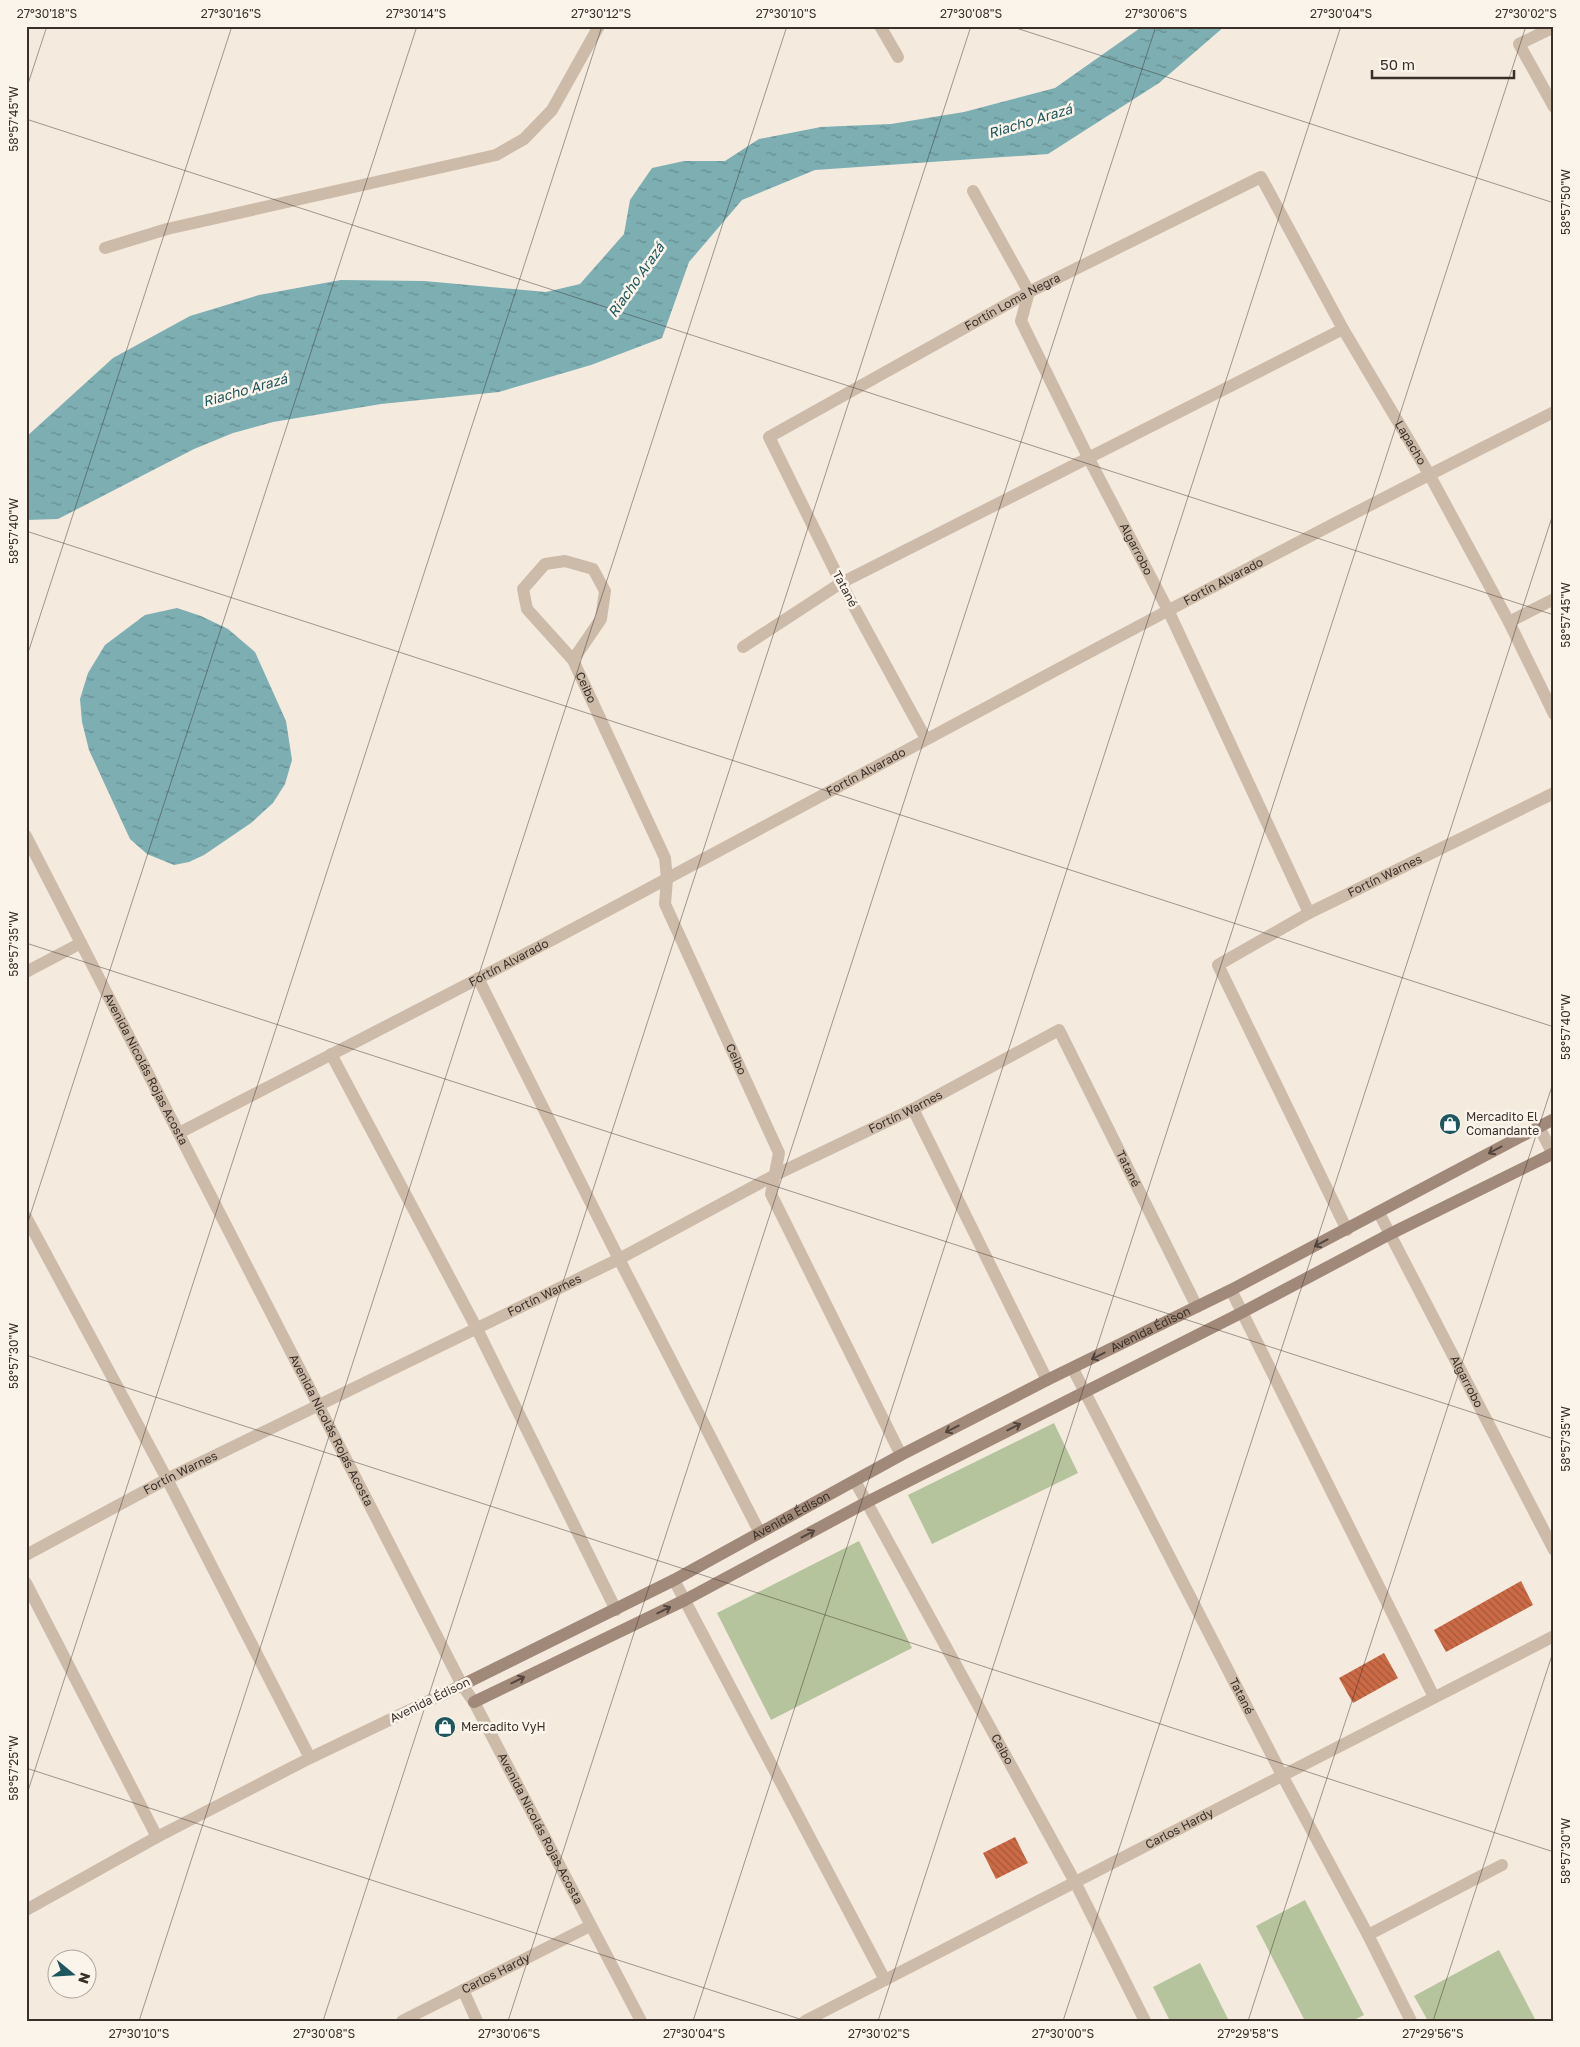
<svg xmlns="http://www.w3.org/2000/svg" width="1580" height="2047" font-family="'Golos Text',sans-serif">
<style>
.green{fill:#b5c49d}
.water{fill:url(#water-ripples)}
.building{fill:url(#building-back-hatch)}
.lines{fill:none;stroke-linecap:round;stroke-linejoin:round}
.minor{stroke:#cdbba9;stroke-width:12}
.tertiary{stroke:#cdbba9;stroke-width:12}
.secondary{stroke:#a1897a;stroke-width:12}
.oneway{stroke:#54463d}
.ticks{fill:none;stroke:#3a2f29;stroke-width:1;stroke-opacity:0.45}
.labels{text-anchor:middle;stroke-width:5;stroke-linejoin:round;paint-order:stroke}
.street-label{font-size:12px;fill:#3a2f29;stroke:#fbf4eb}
.poi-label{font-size:12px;fill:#3a2f29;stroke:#fbf4eb;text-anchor:start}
.water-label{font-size:14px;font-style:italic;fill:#1d575d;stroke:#fbf4eb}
.neatline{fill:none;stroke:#3a2f29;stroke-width:2}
.ticks-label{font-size:12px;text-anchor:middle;fill:#3a2f29}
</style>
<defs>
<pattern id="water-ripples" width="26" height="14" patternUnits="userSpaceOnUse" patternTransform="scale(1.25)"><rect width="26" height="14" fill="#7caeb2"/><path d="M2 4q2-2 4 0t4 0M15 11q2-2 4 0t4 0" fill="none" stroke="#678e91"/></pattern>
<pattern id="building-back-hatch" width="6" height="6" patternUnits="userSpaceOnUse" patternTransform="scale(1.25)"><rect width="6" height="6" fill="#cb6a45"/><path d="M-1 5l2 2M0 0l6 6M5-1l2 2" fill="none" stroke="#a6583a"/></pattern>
</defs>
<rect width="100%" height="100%" fill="#f4eade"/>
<g class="green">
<polygon points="1054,1423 1078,1473 932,1544 908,1495"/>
<polygon points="859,1541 912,1648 771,1720 717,1613"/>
<polygon points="1305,1900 1364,2015 1352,2021 1305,2021 1256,1926"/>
<polygon points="1499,1950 1536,2021 1428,2021 1414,1996"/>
<polygon points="1200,1963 1229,2021 1170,2021 1153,1987"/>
</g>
<g class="water">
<polygon points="1143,26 1225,26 1159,83 1048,154 815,170 742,200 689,262 662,338 591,365 499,392 381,404 273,422 233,433 194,449 58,519 26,520 26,437 113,358 190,316 259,295 341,280 424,281 546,292 580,284 624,234 630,200 652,168 684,161 725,161 759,139 821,127 891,124 964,112 1055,88"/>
<polygon points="177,608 201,616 228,629 255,652 286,721 292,760 285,784 273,803 251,823 204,855 189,862 174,865 147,854 130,839 89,750 82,722 80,699 88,673 105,645 145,615"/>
</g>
<g class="building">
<polygon points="1521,1581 1533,1605 1446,1652 1434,1630"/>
<polygon points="1384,1653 1398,1678 1353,1703 1339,1678"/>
<polygon points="1015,1837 1028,1863 996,1879 983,1853"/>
</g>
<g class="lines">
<g class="minor">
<polyline points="880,26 898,57"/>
<polyline points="1554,27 1519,44 1554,107"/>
<path id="s1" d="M 973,191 L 1029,292 L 1021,321 L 1088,457 L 1169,612 L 1309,913"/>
<polyline points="105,248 167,229 496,155 524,139 552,110 599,26"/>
<polyline points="1509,622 1554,599"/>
<polyline points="743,647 841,583 1343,329"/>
<path id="s2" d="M 573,660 L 601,619 L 605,591 L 593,569 L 565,561 L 545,564 L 523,589 L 527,609 L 573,660 L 665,858 L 667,879 L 665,904 L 779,1153 L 771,1194 L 901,1455"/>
<path id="s3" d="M 926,739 L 841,583 L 769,437 L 1029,292 L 1261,177 L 1343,329 L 1429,474 L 1509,622 L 1554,714"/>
<polyline points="26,972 81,943"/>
<polyline points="478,978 619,1259 760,1533"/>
<polyline points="331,1054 477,1329 616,1610"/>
<polyline points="913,1109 1047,1380"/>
<polyline points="1539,1127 1554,1156"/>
<path id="s4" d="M 179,1133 C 343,1048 508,965 670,877 C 964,720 1256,560 1554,412"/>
<polyline points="26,1217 167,1479 310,1758"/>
<path id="s5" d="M 1347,1230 L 1218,965 L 1309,913 L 1554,793"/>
<polyline points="1231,1290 1434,1697"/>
<path id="s6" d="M 1073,1369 L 1282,1775 L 1368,1935 L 1411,2021"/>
<path id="s7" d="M 855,1481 L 1075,1882 L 1145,2021"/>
<path id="s8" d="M 26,1555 L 167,1479 L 619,1259 L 775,1175 L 913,1109 L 1059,1030 L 1197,1307"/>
<polyline points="674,1580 885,1980"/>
<polyline points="26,1583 157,1837"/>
<polyline points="1368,1935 1502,1865"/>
<polyline points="463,1990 477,2021"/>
<path id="s9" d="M 402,2021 L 590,1926"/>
</g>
<g class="tertiary">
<path id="s10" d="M 26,836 L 462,1685 L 474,1702 L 641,2021"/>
<path id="s11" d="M 1379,1213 L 1554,1550"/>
<polyline points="26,1910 157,1837 310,1758 462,1685"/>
<path id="s12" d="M 805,2021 L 1554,1636"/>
</g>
<g class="secondary">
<path id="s13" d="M 462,1685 L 674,1580 L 901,1455 L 1047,1380 L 1231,1290 L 1554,1119"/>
<polyline points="474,1702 685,1600 867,1502 1241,1313 1390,1234 1554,1153"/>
</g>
</g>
<defs><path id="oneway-shaft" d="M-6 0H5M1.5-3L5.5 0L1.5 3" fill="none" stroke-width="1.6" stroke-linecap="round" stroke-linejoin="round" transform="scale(1.25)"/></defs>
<g class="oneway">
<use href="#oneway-shaft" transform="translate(1495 1150) rotate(152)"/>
<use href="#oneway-shaft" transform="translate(1321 1243) rotate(152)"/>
<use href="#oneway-shaft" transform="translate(1098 1356) rotate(153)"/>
<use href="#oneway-shaft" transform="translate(1014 1427) rotate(-27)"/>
<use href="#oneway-shaft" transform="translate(952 1429) rotate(153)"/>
<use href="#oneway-shaft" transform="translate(808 1534) rotate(-28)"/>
<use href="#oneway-shaft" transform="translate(664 1610) rotate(-26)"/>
<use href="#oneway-shaft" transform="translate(518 1680) rotate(-26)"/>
</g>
<path class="ticks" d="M 1010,26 L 1554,203M 26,90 L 47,26M 26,119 L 1554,615M 26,531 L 1554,1027M 26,659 L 232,26M 26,943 L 1554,1439M 26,1228 L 417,26M 26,1355 L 1554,1852M 26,1768 L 806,2021M 26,1797 L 602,26M 139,2021 L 787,26M 323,2021 L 971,26M 508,2021 L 1156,26M 693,2021 L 1341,26M 878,2021 L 1526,26M 1063,2021 L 1554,511M 1248,2021 L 1554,1080M 1433,2021 L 1554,1649"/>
<defs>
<g id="shop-disc" transform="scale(1.125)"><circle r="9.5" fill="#1d575d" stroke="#fbf4eb"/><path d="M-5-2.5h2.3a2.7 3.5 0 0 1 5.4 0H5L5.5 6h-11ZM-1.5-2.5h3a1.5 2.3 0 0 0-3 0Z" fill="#fff"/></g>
</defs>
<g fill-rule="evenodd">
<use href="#shop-disc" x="1450" y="1124"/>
<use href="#shop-disc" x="445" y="1727"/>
</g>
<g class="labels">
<g class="street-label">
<text dy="4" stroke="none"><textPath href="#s3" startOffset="619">Fortín Loma Negra</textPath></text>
<text dy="4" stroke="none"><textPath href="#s3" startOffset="1202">Lapacho</textPath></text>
<text dy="4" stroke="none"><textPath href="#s1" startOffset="401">Algarrobo</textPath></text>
<text dy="4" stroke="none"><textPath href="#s4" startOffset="1181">Fortín Alvarado</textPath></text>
<text transform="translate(845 589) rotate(62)" y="4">Tatané</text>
<text dy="4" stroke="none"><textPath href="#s2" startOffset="305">Ceibo</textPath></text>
<text dy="4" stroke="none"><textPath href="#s4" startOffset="776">Fortín Alvarado</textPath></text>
<text dy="4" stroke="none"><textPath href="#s5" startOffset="484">Fortín Warnes</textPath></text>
<text dy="4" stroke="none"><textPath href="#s4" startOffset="371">Fortín Alvarado</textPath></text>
<text dy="4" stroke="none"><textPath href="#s2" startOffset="710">Ceibo</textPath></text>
<text dy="4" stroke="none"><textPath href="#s10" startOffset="262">Avenida Nicolás Rojas Acosta</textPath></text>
<text dy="4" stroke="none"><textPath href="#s8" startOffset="985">Fortín Warnes</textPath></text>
<text dy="4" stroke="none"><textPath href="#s8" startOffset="1314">Tatané</textPath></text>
<text dy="4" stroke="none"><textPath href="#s8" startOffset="580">Fortín Warnes</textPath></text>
<text dy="4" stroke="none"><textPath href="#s13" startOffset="775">Avenida Édison</textPath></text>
<text dy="4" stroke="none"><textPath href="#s11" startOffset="190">Algarrobo</textPath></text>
<text dy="4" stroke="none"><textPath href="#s10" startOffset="668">Avenida Nicolás Rojas Acosta</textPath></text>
<text dy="4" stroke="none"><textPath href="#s8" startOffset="175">Fortín Warnes</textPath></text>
<text dy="4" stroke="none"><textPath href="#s13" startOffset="370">Avenida Édison</textPath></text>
<text dy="4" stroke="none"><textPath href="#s6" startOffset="368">Tatané</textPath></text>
<text transform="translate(430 1700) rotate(-26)" y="4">Avenida Édison</text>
<text dy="4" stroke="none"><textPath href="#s7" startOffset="306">Ceibo</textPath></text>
<text dy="4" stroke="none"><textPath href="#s10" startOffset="1118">Avenida Nicolás Rojas Acosta</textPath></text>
<text dy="4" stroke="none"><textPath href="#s12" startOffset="421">Carlos Hardy</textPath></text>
<text dy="4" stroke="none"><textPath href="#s9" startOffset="105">Carlos Hardy</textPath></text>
</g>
<g class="poi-label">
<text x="1466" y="1121">Mercadito El<tspan x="1466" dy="14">Comandante</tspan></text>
<text x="461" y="1731">Mercadito VyH</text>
</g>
<g class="water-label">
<text transform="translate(1030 121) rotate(-17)" y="5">Riacho Arazá</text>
<text transform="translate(636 280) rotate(-55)" y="5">Riacho Arazá</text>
<text transform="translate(245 390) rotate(-16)" y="5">Riacho Arazá</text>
</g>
</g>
<rect width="1580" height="2047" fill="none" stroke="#fbf4eb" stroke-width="55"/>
<g transform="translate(72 1974) rotate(108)"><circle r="24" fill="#fbf4eb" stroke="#aea59d"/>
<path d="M0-4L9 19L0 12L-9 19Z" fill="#1d575d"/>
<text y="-8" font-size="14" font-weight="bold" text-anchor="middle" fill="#3a2f29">N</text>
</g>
<path d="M1372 70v8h142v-8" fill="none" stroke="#3a2f29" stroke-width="2.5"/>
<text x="1380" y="70" font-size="15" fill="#3a2f29" stroke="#fbf4eb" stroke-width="4" paint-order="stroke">50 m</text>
<rect x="28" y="28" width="1524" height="1992" class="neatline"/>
<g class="ticks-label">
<text x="47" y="18">27°30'18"S</text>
<text x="231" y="18">27°30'16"S</text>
<text x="416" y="18">27°30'14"S</text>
<text x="601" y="18">27°30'12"S</text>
<text x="786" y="18">27°30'10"S</text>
<text x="971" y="18">27°30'08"S</text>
<text x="1156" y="18">27°30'06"S</text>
<text x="1341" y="18">27°30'04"S</text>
<text x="1526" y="18">27°30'02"S</text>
<text transform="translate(14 119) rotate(-90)" y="4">58°57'45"W</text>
<text transform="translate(1566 202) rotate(-90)" y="4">58°57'50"W</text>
<text transform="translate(14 531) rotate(-90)" y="4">58°57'40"W</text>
<text transform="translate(1566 615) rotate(-90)" y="4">58°57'45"W</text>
<text transform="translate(14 944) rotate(-90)" y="4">58°57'35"W</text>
<text transform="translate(1566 1027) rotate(-90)" y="4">58°57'40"W</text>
<text transform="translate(14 1356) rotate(-90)" y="4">58°57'30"W</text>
<text transform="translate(1566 1439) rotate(-90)" y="4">58°57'35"W</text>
<text transform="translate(14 1768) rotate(-90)" y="4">58°57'25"W</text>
<text transform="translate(1566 1851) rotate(-90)" y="4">58°57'30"W</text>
<text x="139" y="2038">27°30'10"S</text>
<text x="324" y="2038">27°30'08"S</text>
<text x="509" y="2038">27°30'06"S</text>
<text x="694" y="2038">27°30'04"S</text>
<text x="879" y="2038">27°30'02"S</text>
<text x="1063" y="2038">27°30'00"S</text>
<text x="1248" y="2038">27°29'58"S</text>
<text x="1433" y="2038">27°29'56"S</text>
</g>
</svg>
